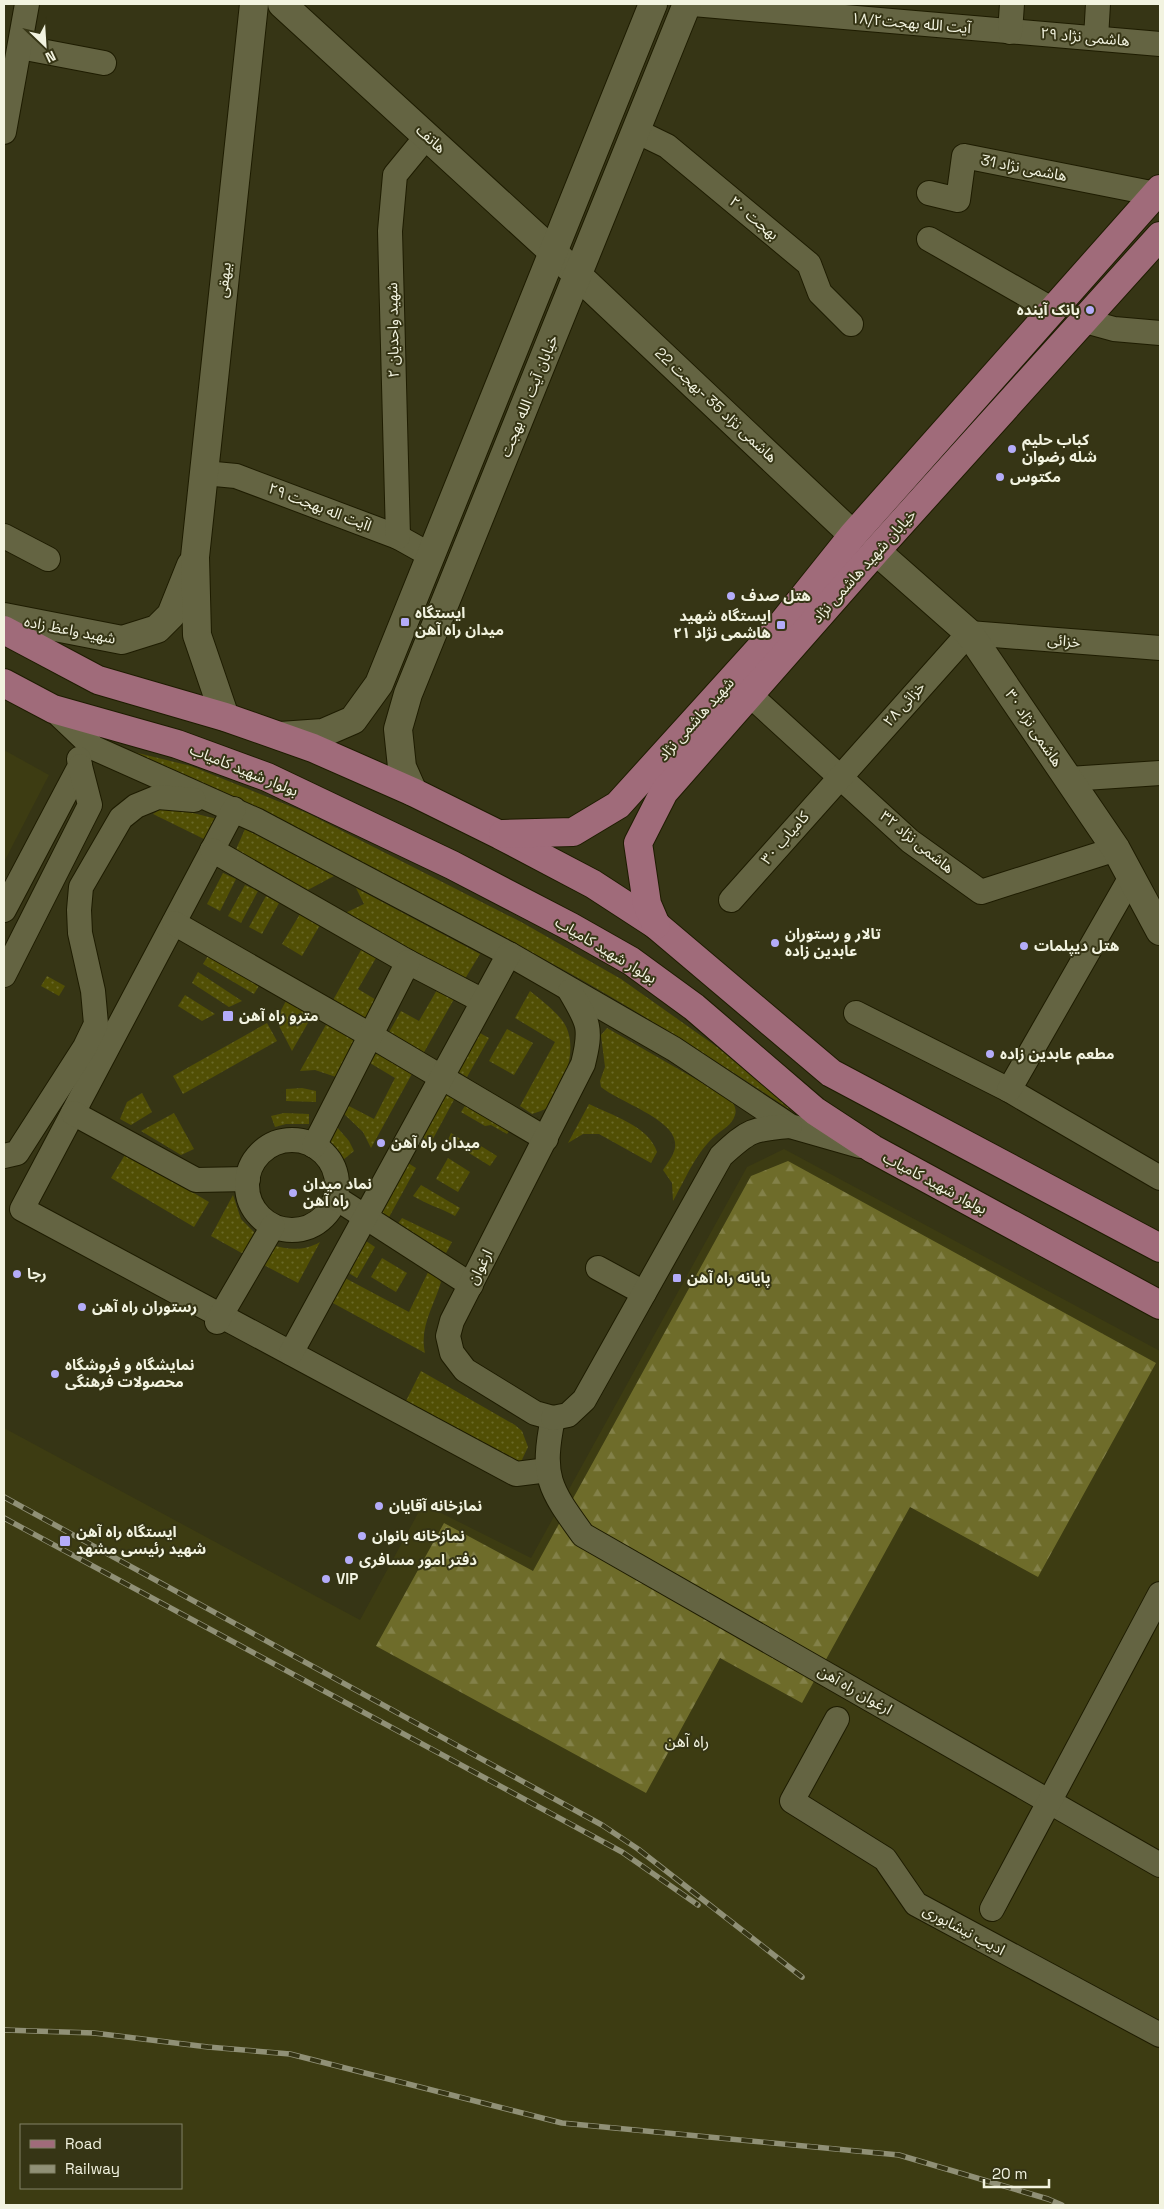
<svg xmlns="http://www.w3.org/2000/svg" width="1164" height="2209" font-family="'Space Grotesk','Noto Sans Arabic',sans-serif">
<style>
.built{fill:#3d3c12;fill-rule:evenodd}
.grass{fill:url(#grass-dots)}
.forest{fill:url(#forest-firs)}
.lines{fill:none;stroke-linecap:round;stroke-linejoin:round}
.street-casing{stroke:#1e1c00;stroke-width:26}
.secondary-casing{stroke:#1e1c00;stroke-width:30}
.primary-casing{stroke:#1e1c00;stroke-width:30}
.street{stroke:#646442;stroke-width:24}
.secondary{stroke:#646442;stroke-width:28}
.primary{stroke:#a06b7a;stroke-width:28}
.rail-casing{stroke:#909076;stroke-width:5.5}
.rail{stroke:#363515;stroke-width:4;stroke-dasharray:11;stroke-linecap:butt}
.poi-dot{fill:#b4acf9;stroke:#363515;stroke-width:2}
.labels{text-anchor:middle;stroke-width:4;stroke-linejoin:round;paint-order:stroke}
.street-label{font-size:15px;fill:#f2f3e0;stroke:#363515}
.poi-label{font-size:15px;font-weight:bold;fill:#f2f3e0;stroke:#363515;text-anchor:start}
.neighbourhood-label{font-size:16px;fill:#f2f3e0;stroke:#363515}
</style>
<defs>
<pattern id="grass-dots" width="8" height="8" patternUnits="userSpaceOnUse" patternTransform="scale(1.25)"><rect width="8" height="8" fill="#514f05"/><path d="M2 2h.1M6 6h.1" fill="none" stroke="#6a6929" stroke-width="1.8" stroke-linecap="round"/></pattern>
<pattern id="forest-firs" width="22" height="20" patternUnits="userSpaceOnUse" patternTransform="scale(1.25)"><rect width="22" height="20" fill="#6e6c2a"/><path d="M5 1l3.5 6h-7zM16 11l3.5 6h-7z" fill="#838149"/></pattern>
</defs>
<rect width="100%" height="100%" fill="#363515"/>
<g class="built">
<polygon points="4,750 49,775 4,862"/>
<path d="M 784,1149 L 1160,1351 L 1160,2205 L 4,2205 L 4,1428 L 360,1620 L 423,1504 L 531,1558 L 747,1167 ZM 21,2125 L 181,2125 L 181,2188 L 21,2188 Z"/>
</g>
<g class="grass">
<path d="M 109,746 L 191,766 L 307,813 L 523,923 L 621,979 L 717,1047 L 806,1120 C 730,1070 653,1020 573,975 C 422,891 265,820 109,746 Z"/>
<polygon points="177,809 217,819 206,840 153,814 159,810"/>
<polygon points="245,829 334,876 304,892 234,854"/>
<polygon points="223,873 236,879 220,911 207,904"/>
<polygon points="245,885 258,891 241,923 228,916"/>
<polygon points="356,888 480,954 463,982 343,914 364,904"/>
<polygon points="266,896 279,903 262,934 249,927"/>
<polygon points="300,914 320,925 302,956 282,944"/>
<polygon points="365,943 380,951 358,989 378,1001 367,1022 332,1002"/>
<polygon points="209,954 260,984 254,994 203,964"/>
<polygon points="198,972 242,1001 229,1007 192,983"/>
<polygon points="47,976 65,986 59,996 41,986"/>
<polygon points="441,983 458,992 423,1054 388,1034 401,1011 419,1021"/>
<path d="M 530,991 C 541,1000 556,1011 564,1023 C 579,1047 565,1085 549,1106 C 546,1110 537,1112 532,1114 L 520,1106 L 555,1042 L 515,1018 Z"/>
<polygon points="185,995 215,1014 202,1021 178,1006"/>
<polygon points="287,999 313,1014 292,1051 276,1020"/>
<polygon points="267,1023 277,1041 183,1094 173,1076"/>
<polygon points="327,1023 358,1038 336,1077 315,1070 300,1071"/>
<path d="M 607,1028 L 732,1100 C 734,1105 737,1110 735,1115 C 732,1125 723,1129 716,1135 C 696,1152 686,1178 673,1201 L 672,1183 L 663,1170 C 668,1162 677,1152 675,1142 C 672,1118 619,1102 601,1087 L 600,1081 L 605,1067 L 601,1035 Z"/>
<polygon points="507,1029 533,1043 514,1075 489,1061"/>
<polygon points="478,1032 489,1038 467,1077 457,1071"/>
<polygon points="378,1050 413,1072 371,1148 363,1132 343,1113 347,1105 374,1119 395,1078 370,1063"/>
<polygon points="302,1088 316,1091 316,1102 286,1101 286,1089"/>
<polygon points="446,1090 456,1096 428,1148 417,1141"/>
<polygon points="142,1093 152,1112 131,1125 120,1119 127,1102"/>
<polygon points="468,1101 512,1127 507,1134 491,1125 485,1126 461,1112"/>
<path d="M 589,1104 C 611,1115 649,1126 657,1152 L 651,1163 L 599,1134 L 583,1134 L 568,1143 Z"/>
<polygon points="174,1113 194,1149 181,1155 141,1131"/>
<polygon points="284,1113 309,1114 309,1124 286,1124 275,1127 271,1116"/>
<polygon points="336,1126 349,1141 354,1151 338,1164 324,1145"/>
<polygon points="451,1133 470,1145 476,1143 497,1156 490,1166 448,1140"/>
<polygon points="126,1153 209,1202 194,1227 111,1178"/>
<polygon points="448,1158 470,1172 458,1192 436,1179"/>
<polygon points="408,1163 416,1168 388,1219 379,1214"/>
<path d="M 421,1185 L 460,1208 L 455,1216 C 441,1208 428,1205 413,1196 Z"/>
<polygon points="233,1195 241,1219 259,1237 247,1256 211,1236"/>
<polygon points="402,1218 452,1242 446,1253 397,1225"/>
<polygon points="366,1241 375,1247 357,1278 347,1272"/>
<path d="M 320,1242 L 298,1283 L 260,1263 L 272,1245 C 288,1250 305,1251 320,1242 Z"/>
<polygon points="382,1258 407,1273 396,1292 371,1277"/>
<path d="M 430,1268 L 441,1282 C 434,1306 419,1327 425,1353 L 331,1302 L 345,1278 L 409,1312 Z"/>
<polygon points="421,1371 515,1425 522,1431 528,1447 518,1468 404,1405"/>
</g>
<polygon class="forest" points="788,1161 1156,1363 1038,1577 910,1507 802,1703 720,1658 646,1793 376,1646 444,1523 533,1571 751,1176"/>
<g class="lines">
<g class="street-casing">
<g id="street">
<polyline points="693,4 1160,44"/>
<polyline points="1010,32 1012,4"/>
<polyline points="1096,38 1098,4"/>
<polyline points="20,47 104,63"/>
<polyline points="636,131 667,146 809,264 820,293 851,324"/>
<polyline points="4,132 27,4"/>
<polyline points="929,193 958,200 964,156 1156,194"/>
<polyline points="929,239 1053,310"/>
<polyline points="1085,321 1114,329 1160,333"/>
<polyline points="204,473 236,476 398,537 432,556"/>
<polyline points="4,536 48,559"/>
<polyline points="398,537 390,231 395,175 427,136"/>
<polyline points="750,695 910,841 981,892 1116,849"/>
<polyline points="53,709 94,748 258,821 509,954 674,1049 790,1126 860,1146"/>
<polyline points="1069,779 1160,773"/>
<polyline points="234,809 22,1209 516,1474 548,1470"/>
<polyline points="212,850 408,962 483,1001"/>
<polyline points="731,900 969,633 1160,648"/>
<polyline points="4,910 80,766 79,759"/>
<polyline points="174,923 370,1035 546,1139"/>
<polyline points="4,975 90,805 80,766"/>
<polyline points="856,1013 1009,1090 1160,1178"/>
<polyline points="1009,1090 1131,877"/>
<polyline points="73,1113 196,1180 248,1179"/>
<circle cx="292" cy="1185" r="45"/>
<polyline points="314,1146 408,962"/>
<polyline points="4,1156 17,1153 85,1047 96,1024 93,991 80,933 79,910 81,887 121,818 136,806 158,797 194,800"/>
<polyline points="336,1198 471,1285"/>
<polyline points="598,1268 644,1293"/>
<polyline points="217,1322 273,1226"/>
<polyline points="291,1353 509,954"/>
<path d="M 553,1418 C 541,1477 549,1488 583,1535 L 1160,1865"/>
<path d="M 553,1418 L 535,1413 L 465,1370 L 452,1353 L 448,1336 L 452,1321 L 583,1064 C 592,1028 589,1023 570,991"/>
<path d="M 553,1418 L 568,1415 L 584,1400 L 721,1156 C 749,1130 752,1129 790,1126"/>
<polyline points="837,1719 792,1801 885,1859 916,1904 1160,2035"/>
<polyline points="992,1909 1160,1594"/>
</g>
</g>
<g class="secondary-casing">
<g id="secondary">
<polyline points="282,4 553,252 853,535"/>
<polyline points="876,551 969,633 1116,849 1160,931"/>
<polyline points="4,617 122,640 157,629 171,615 191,565"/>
<polyline points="225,717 197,635 195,557 254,4"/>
<polyline points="280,736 323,733 353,720 379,684 653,4"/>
<polyline points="413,792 402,767 398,729 408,694 687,4"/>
</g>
</g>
<g class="primary-casing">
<g id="primary">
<polyline points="4,630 98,680 225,717 313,748 413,792 500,835 593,884 656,925 831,1073 1160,1248"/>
<polyline points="4,683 53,709 177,744 267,777 452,865 571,927 631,961 694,1007 815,1111 873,1149 1160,1305"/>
<polyline points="503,834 573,832 618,805 781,625 853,535 1160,189"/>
<polyline points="656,925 647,904 638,843 664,792 876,551 1160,236"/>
</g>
</g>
<use href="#street" class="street"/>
<use href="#secondary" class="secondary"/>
<use href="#primary" class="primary"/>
<g class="rail-casing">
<g id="rail">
<polyline points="4,1497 602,1825 638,1849 802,1977"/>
<polyline points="4,1518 622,1852 698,1905"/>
<polyline points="4,2030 94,2033 208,2047 290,2054 562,2123 899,2155 1048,2199 1062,2205"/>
</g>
</g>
<use href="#rail" class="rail"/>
</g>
<g class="poi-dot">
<circle cx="1090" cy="310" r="5"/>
<circle cx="1012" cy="449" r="5"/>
<circle cx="1000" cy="477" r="5"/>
<circle cx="731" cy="596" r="5"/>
<rect x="400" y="617" width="10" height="10" rx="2.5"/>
<rect x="776" y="620" width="10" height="10" rx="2.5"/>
<circle cx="775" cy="943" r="5"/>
<circle cx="1024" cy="946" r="5"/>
<rect x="222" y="1010" width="12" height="12" rx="2.5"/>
<circle cx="990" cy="1054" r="5"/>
<circle cx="381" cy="1143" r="5"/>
<circle cx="293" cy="1193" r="5"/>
<circle cx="17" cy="1274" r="5"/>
<rect x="672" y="1273" width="10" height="10" rx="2.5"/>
<circle cx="82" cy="1307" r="5"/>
<circle cx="55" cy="1374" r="5"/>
<circle cx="379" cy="1506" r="5"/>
<circle cx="362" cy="1536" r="5"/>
<rect x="59" y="1535" width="12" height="12" rx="2.5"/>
<circle cx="349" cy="1560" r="5"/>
<circle cx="326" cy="1579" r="5"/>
</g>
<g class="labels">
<g class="street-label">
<text transform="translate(911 23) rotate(5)" y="5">آیت الله بهجت۱۸/۲</text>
<text transform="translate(1085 37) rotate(5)" y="5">هاشمی نژاد ۲۹</text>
<text transform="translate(431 139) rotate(42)" y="5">هاتف</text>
<text transform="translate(1024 168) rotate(11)" y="5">هاشمی نژاد 31</text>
<text transform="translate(754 218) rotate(40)" y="5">بهجت ۲۰</text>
<text transform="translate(224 280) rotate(-84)" y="5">بیهقی</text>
<text transform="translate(393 330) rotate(-91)" y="5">شهید واحدیان ۲</text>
<text transform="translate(529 396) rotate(-68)" y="5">خیابان آیت الله بهجت</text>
<text transform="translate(716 405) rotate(43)" y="5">هاشمی نژاد 35 -بهجت 22</text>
<text transform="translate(320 507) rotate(21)" y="5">اآیت اله بهجت ۲۹</text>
<text transform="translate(864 566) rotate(-48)" y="5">خیابان شهید هاشمی نژاد</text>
<text transform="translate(70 630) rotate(11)" y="5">شهید واعظ زاده</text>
<text transform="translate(1064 641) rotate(5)" y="5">خزائی</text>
<text transform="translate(904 704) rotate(-48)" y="5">خزائی ۲۸</text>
<text transform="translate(696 719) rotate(-48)" y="5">شهید هاشمی نژاد</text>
<text transform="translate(1034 728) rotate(56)" y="5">هاشمی نژاد ۳۰</text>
<text transform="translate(244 770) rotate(22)" y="5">بولوار شهید کامیاب</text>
<text transform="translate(785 838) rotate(-49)" y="5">کامیاب ۳۰</text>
<text transform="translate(917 842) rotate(39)" y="5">هاشمی نژاد ۳۲</text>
<text transform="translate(606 950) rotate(31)" y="5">بولوار شهید کامیاب</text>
<text transform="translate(935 1183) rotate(28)" y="5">بولوار شهید کامیاب</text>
<text transform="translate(480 1267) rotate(-63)" y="5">ارغوان</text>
<text transform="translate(855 1690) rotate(30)" y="5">ارغوان راه آهن</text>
<text transform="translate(964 1930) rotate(28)" y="5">ادیب نیشابوری</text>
</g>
<g class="poi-label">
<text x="1080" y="315" text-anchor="end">بانک آینده</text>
<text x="1022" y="445">کباب حلیم<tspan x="1022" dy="17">شله رضوان</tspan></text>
<text x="1010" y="482">مکتوس</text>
<text x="741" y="601">هتل صدف</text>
<text x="415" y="618">ایستگاه<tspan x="415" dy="17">میدان راه آهن</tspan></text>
<text x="771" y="621" text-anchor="end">ایستگاه شهید<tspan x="771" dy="17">هاشمی نژاد ۲۱</tspan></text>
<text x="785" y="939">تالار و رستوران<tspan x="785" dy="17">عابدین زاده</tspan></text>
<text x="1034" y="951">هتل دیپلمات</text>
<text x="239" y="1021">مترو راه آهن</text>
<text x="1000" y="1059">مطعم عابدين زاده</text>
<text x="391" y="1148">میدان راه آهن</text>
<text x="303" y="1189">نماد میدان<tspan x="303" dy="17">راه آهن</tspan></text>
<text x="27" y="1279">رجا</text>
<text x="687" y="1283">پایانه راه آهن</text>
<text x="92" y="1312">رستوران راه آهن</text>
<text x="65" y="1370">نمایشگاه و فروشگاه<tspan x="65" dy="17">محصولات فرهنگی</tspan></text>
<text x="389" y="1511">نمازخانه آقایان</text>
<text x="76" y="1537">ایستگاه راه آهن<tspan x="76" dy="17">شهید رئیسی مشهد</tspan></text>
<text x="372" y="1541">نمازخانه بانوان</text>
<text x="359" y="1565">دفتر امور مسافری</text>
<text x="336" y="1584">VIP</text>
</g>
<g class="neighbourhood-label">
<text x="687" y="1747">راه آهن</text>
</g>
</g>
<rect width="1164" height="2209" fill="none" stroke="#f2f3e0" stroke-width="10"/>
<rect x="20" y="2124" width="162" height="65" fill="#363515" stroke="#818166"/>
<rect x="30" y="2140" width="25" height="8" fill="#a06b7a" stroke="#818166"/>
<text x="65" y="2149" font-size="15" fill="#f2f3e0">Road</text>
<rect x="30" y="2165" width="25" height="8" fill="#909076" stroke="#818166"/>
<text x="65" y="2174" font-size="15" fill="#f2f3e0">Railway</text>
<g transform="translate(45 45) rotate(155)" stroke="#363515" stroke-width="4" paint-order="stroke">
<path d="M0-4L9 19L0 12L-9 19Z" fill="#f2f3e0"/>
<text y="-8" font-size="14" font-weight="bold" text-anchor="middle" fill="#f2f3e0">N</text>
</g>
<path d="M984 2179v8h65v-8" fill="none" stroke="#f2f3e0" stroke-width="2.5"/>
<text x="992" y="2179" font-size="15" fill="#f2f3e0" stroke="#363515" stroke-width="4" paint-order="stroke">20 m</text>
</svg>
